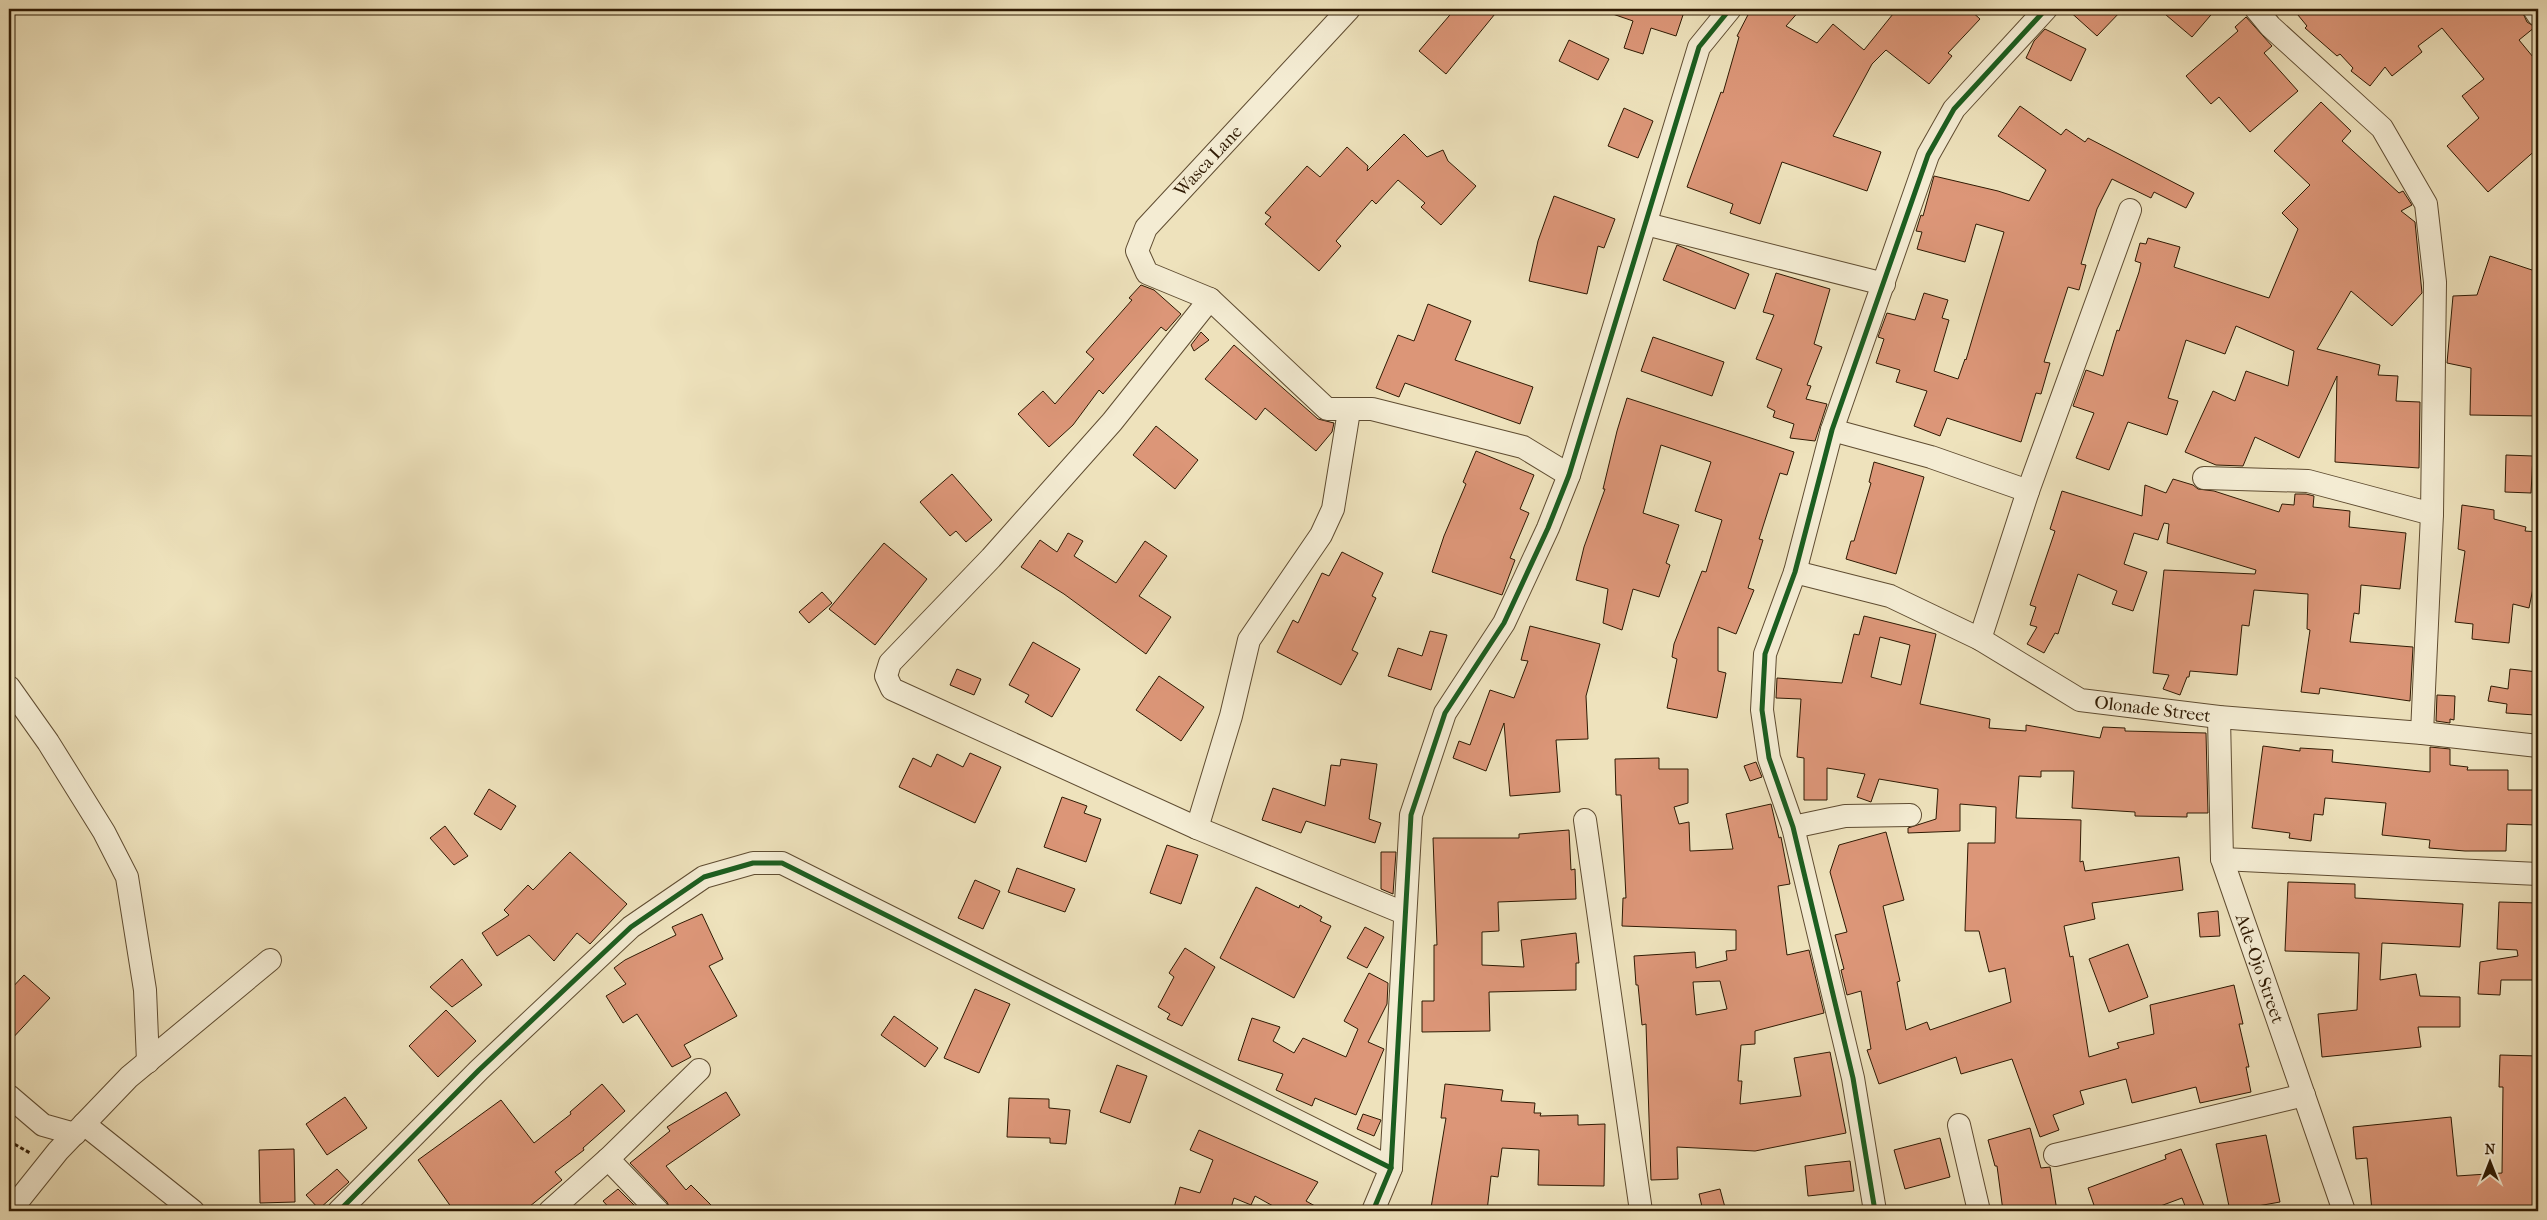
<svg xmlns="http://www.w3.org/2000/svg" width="2547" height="1220" font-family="'IM FELL French Canon',serif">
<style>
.building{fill:#dc9678;stroke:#2f1a03;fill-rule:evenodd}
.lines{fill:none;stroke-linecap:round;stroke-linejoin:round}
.minor-casing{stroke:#5f4c31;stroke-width:24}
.path{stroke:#2f1a03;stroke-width:3;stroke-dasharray:4 2.5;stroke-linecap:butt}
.minor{stroke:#f4ecd3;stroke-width:22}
.cycleway-casing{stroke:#f4ecd3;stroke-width:8}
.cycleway{stroke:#1b5e20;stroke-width:5}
.labels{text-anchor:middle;stroke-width:4;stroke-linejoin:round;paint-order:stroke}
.street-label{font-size:18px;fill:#2f1a03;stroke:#f4ecd3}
</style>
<rect width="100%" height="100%" fill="#eee2bc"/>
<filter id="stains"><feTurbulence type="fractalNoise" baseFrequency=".004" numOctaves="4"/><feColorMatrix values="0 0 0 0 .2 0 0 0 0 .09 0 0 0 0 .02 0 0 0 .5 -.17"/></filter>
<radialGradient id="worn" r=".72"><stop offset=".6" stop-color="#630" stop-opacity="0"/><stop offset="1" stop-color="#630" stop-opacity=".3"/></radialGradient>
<g class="building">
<polygon points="1455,9 1499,9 1446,74 1419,51"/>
<polygon points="1604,9 1685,9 1676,36 1651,28 1643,54 1624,48 1633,21 1604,11"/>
<polygon points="1751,9 1801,9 1786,26 1817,43 1833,24 1864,50 1897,9 1969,9 1980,19 1948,53 1952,56 1929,84 1886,50 1872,64 1833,136 1881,152 1867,191 1782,162 1760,224 1730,213 1733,204 1687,187 1721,92 1723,93 1739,37 1737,36"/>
<polygon points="2067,9 2123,9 2097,36"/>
<polygon points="2159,9 2216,9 2192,37"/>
<polygon points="2293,9 2521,9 2527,22 2535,27 2519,40 2538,63 2538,148 2488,192 2447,146 2479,118 2462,96 2484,79 2442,28 2418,46 2422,52 2392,76 2385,67 2370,86 2351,71 2353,68 2340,54 2337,56 2305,28 2307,26"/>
<polygon points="2246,17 2272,46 2264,53 2298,91 2250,132 2219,97 2211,104 2186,76 2238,31 2235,27"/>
<polygon points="2045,29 2086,49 2071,81 2026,58 2034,41"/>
<polygon points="1569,40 1609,59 1598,80 1559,61"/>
<polygon points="2321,102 2351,131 2342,141 2399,193 2403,191 2412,205 2401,211 2415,222 2422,293 2392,326 2351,291 2317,349 2380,365 2378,375 2398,376 2396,401 2420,402 2419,468 2335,462 2337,376 2299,458 2255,437 2243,466 2216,465 2185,452 2213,391 2235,401 2246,371 2288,386 2294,351 2236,326 2225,354 2186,340 2168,398 2178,401 2167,435 2128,422 2109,470 2076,458 2094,413 2073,406 2086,370 2103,376 2117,330 2119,331 2139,272 2141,263 2135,261 2140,243 2146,244 2148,238 2180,247 2174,267 2269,298 2298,229 2282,213 2310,185 2274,151"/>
<polygon points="2020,106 2061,135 2066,129 2085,142 2088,138 2194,193 2186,208 2154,192 2151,198 2112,179 2097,209 2081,264 2086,265 2079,290 2068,287 2044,362 2050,363 2041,394 2036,393 2021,442 1947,418 1940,436 1914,426 1927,391 1896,382 1900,370 1876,363 1884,339 1878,337 1887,313 1915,320 1924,293 1948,300 1942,318 1949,320 1934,371 1958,379 1965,359 1966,360 2004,232 1976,224 1965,262 1917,249 1922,232 1916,231 1921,215 1923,216 1934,176 1998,191 2029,201 2046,170 1998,136"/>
<polygon points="1624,108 1653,121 1638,158 1608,146"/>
<polygon points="1404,134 1427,157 1443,150 1448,161 1476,186 1441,225 1421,207 1425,203 1398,180 1376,204 1372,200 1336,241 1341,246 1319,271 1265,224 1271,217 1265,213 1307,166 1320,177 1347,147 1368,166 1367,171"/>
<polygon points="1554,196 1615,219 1604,248 1598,246 1587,294 1529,281 1538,241"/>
<polygon points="1677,245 1749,274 1735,309 1663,280"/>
<polygon points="2490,256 2538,272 2538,416 2470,415 2471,368 2447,363 2453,296 2477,295"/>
<polygon points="1776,273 1830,289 1814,344 1822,347 1807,385 1811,386 1806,399 1827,404 1815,441 1790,438 1794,424 1773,417 1775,411 1767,407 1782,369 1756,359 1774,315 1763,312"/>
<polygon points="1141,285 1154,290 1181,314 1166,331 1161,327 1103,394 1099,390 1073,425 1049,447 1018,414 1043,391 1055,404 1094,359 1086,352 1132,300 1129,298"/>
<polygon points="1428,304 1471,321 1455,360 1533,387 1520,424 1405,383 1399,397 1376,388 1398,335 1414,341"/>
<polygon points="1201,332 1209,340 1194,351 1191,345"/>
<polygon points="1653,337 1724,362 1712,396 1641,371"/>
<polygon points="1234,345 1318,419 1334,423 1332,432 1316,451 1265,408 1256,420 1205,379"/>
<polygon points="1627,398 1794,452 1787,475 1780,473 1759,539 1763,540 1748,588 1754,590 1736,634 1718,627 1718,671 1726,673 1717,718 1667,708 1677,659 1672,657 1674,644 1702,571 1706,572 1722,520 1695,511 1711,462 1661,445 1643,513 1679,525 1666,563 1670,565 1659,597 1633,589 1622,630 1603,623 1608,589 1576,580 1584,547 1605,489 1603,489 1617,431"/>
<polygon points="1156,426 1198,460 1175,489 1133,455"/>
<polygon points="1476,451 1534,475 1520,509 1529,513 1510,558 1515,560 1502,595 1432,572 1444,536 1466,484 1463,482"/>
<polygon points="2506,455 2533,456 2531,493 2505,492"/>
<polygon points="1874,462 1924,477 1896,574 1846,559 1851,541 1854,541 1871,483 1869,482"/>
<polygon points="952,474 992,520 966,542 956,531 950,536 920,502"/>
<polygon points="2173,479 2193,485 2198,489 2214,491 2279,512 2282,504 2294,505 2295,494 2306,494 2314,496 2313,507 2350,511 2349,527 2406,533 2400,589 2361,585 2359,614 2354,613 2350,642 2413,647 2410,701 2320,688 2319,694 2301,692 2310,630 2307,629 2308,594 2254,590 2249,626 2242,625 2237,675 2190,671 2189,677 2187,677 2180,695 2163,689 2169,675 2153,673 2164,570 2255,574 2256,570 2167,543 2169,524 2164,523 2158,540 2134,533 2124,564 2147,572 2133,611 2112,604 2117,591 2078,574 2058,634 2055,633 2044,653 2027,644 2037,627 2030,625 2036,607 2030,605 2055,531 2050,529 2062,491 2142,516 2145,485 2166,493"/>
<polygon points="2462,505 2494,510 2494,519 2526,527 2525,531 2538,532 2538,564 2529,608 2513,604 2509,643 2472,639 2473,624 2455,622 2465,551 2458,549"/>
<polygon points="1068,533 1083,541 1074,556 1116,583 1145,541 1167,556 1139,596 1171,617 1146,654 1064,594 1021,567 1040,540 1057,552"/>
<polygon points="884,543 927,579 875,645 829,609"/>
<polygon points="1342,552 1383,573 1372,596 1376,598 1352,650 1358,653 1341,685 1277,652 1293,620 1298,623 1322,573 1329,576"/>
<polygon points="822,592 832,603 809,623 799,612"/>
<path d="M 1864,616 L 1936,634 L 1920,704 L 1990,719 L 1989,728 L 2026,731 L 2026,725 L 2100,738 L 2103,727 L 2125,728 L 2125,731 L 2206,733 L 2208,813 L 2187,813 L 2187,817 L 2135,816 L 2135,812 L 2072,808 L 2074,771 L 2041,771 L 2041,777 L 2019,776 L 2016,818 L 2081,820 L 2080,862 L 2083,861 L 2085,871 L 2179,857 L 2183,890 L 2092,903 L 2095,919 L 2064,926 L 2070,957 L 2073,956 L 2089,1057 L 2119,1048 L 2117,1043 L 2154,1034 L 2150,1005 L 2234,985 L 2243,1024 L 2239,1024 L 2249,1067 L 2246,1067 L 2251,1092 L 2200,1103 L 2196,1087 L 2132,1103 L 2126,1079 L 2080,1091 L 2084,1104 L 2053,1115 L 2059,1130 L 2040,1137 L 2012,1059 L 1961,1074 L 1956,1057 L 1879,1084 L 1867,1050 L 1871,1049 L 1861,991 L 1847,995 L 1841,970 L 1844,969 L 1835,935 L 1847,932 L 1830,872 L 1839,845 L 1886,832 L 1904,900 L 1883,906 L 1900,981 L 1897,982 L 1906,1030 L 1927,1022 L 1930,1030 L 2011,1002 L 2005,968 L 1989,972 L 1979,931 L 1965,931 L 1968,843 L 1995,843 L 1996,807 L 1960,804 L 1960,831 L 1908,833 L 1908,828 L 1936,819 L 1938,789 L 1879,779 L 1871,802 L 1857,797 L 1865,774 L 1827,768 L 1827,800 L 1804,800 L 1804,758 L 1797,757 L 1801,699 L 1776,698 L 1777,678 L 1842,683 L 1854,634 L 1859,635 ZM 1880,637 L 1910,645 L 1901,685 L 1871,677 Z"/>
<polygon points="1530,626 1600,644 1586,696 1588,739 1556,740 1560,792 1510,796 1504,723 1486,771 1453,758 1459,741 1470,745 1490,690 1514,698 1528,661 1521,660"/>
<polygon points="1430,631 1447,635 1431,690 1388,676 1398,648 1422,656"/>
<polygon points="1033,642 1080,669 1052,717 1025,702 1029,695 1009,685"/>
<polygon points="957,669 981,679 974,695 950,685"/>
<polygon points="2510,669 2538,672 2535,715 2506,713 2507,704 2488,701 2491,686 2508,689"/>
<polygon points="1159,676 1204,707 1181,741 1136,710"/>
<polygon points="2437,695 2455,696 2454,720 2450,719 2450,723 2436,721"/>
<polygon points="2263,746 2300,751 2300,748 2333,750 2332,762 2430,772 2430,747 2450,749 2450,765 2468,767 2467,770 2508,770 2508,790 2537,790 2536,825 2507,824 2506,851 2465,851 2429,848 2430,840 2382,835 2386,803 2325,798 2323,815 2314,814 2311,841 2289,838 2290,833 2252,828"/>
<polygon points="970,753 1001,767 975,823 899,787 913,758 931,767 937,754 963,767"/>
<path d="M 1659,758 L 1659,769 L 1688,769 L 1688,803 L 1674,807 L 1679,824 L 1689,822 L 1690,851 L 1733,849 L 1726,814 L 1771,804 L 1779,838 L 1781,837 L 1790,884 L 1778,886 L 1787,955 L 1809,950 L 1824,1013 L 1755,1031 L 1755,1044 L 1741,1045 L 1738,1081 L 1742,1081 L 1740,1104 L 1801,1096 L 1794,1058 L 1830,1052 L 1846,1133 L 1755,1151 L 1677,1147 L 1678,1179 L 1651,1180 L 1646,1024 L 1642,1025 L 1638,985 L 1636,985 L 1634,956 L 1695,952 L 1696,968 L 1727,960 L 1726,951 L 1736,950 L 1736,930 L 1622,926 L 1623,898 L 1626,898 L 1621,795 L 1616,795 L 1615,759 ZM 1720,981 L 1727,1009 L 1696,1015 L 1693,982 Z"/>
<polygon points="1341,759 1377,764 1369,819 1381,823 1375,843 1306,821 1301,833 1262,820 1273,788 1325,806 1331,765 1340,766"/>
<polygon points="1756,762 1762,777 1750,781 1744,766"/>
<polygon points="489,789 516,806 501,830 474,814"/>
<polygon points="1062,797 1087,806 1084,813 1101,819 1086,862 1044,847"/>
<polygon points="445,826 468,856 454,865 430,838"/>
<polygon points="1569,830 1571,870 1575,869 1576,899 1498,902 1499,931 1482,932 1482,965 1524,967 1521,940 1576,933 1579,963 1576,963 1576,990 1489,992 1490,1031 1422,1032 1422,1001 1434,1001 1434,945 1437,945 1433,838 1519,838 1519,834"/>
<polygon points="1167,845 1198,855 1181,904 1150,893"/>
<polygon points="570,852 627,904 590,944 577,933 554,961 529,935 497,956 482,933 509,915 504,910 528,885 533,890"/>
<polygon points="1381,852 1396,852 1393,894 1381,889"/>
<polygon points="1017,868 1075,889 1065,912 1008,892"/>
<polygon points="975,880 1000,891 983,929 958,918"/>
<polygon points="2288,882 2355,884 2355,898 2463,904 2460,947 2382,943 2380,980 2416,974 2420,996 2460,997 2460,1027 2418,1027 2421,1047 2322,1057 2318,1014 2357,1010 2359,953 2285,951"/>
<polygon points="1256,887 1299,908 1300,905 1322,917 1320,921 1331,926 1294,998 1220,958"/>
<polygon points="2499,902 2538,903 2538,980 2501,980 2500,995 2478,994 2480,962 2518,956 2517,950 2497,949"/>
<polygon points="2218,911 2220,936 2200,937 2198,913"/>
<polygon points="702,914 723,959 709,966 737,1016 684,1045 691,1057 672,1067 637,1014 623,1023 606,996 626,984 614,968 625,960 676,935 672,927"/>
<polygon points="1365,927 1384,937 1367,968 1347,958"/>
<polygon points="2128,944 2148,997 2109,1012 2089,959"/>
<polygon points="1185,948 1215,967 1182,1026 1167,1019 1170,1014 1158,1007 1174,977 1169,973"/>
<polygon points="462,959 482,985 452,1007 430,987"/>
<polygon points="1369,973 1388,983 1387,1004 1368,1042 1384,1049 1356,1115 1315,1098 1312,1106 1276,1090 1283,1074 1238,1060 1252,1018 1280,1027 1273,1041 1294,1053 1303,1038 1346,1057 1358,1029 1344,1021"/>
<polygon points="24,975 50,998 9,1042 9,991"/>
<polygon points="975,989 1010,1004 979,1073 944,1058"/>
<polygon points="446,1010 476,1041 438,1077 409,1046"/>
<polygon points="894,1016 938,1048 925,1067 881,1035"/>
<polygon points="2500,1055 2538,1056 2538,1210 2469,1211 2469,1208 2434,1211 2372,1211 2367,1158 2356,1159 2353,1127 2451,1117 2457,1176 2502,1173 2503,1087 2499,1087"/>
<polygon points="1117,1065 1147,1076 1130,1123 1100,1112"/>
<polygon points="602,1084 625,1111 583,1148 584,1150 555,1172 562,1180 524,1211 454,1211 418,1160 501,1100 534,1143 571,1114 570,1112"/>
<polygon points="1445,1084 1503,1090 1501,1101 1535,1103 1534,1113 1541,1113 1540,1116 1578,1115 1578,1125 1605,1124 1604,1186 1538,1185 1539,1150 1502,1148 1498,1177 1491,1176 1487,1211 1431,1208 1446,1118 1441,1118"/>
<polygon points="726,1092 740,1115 666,1166 686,1190 691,1185 717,1211 671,1211 667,1202 630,1163 670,1131 667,1127"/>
<polygon points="345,1097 367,1128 327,1155 306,1124"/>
<polygon points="1009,1098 1049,1099 1049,1108 1070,1110 1066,1144 1050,1143 1050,1138 1007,1137"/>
<polygon points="1363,1114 1381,1120 1374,1136 1357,1129"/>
<polygon points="2030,1128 2041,1168 2050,1167 2057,1211 2003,1211 1997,1166 1995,1166 1988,1140"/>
<polygon points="1199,1130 1318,1182 1306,1201 1324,1211 1282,1211 1255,1196 1251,1205 1234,1198 1230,1211 1173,1211 1180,1187 1200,1193 1213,1160 1190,1150"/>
<polygon points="2266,1135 2280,1202 2230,1211 2216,1144"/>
<polygon points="1940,1138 1950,1177 1905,1189 1894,1150"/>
<polygon points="294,1149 295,1202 260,1203 259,1150"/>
<polygon points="2181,1149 2206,1211 2187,1211 2182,1198 2147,1211 2096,1211 2088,1188 2166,1159 2165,1155"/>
<polygon points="1850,1161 1854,1191 1808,1196 1805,1166"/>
<polygon points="337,1169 349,1182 319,1209 306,1195"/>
<polygon points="618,1189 640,1211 612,1211 603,1201"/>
<polygon points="1720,1189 1726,1211 1703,1211 1699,1194"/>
</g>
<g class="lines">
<g class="minor-casing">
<g id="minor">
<polyline points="1349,9 1146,228 1137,251 1147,273 1210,299 1327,409 1372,409 1523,447 1569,475"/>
<polyline points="2256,9 2270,26 2382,128 2426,204 2435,282 2432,514 2422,733"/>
<polyline points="2534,9 2538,15"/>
<polyline points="1646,224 1884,284"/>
<polyline points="1210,299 1112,422 991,558 890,663 886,676 892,689 1197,828 1404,913"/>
<polyline points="1832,430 1931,457 2028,491"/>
<polyline points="2204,478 2308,481 2432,514"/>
<path id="s1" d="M 1795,572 L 1890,596 L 1980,639 L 2080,700 L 2219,717 L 2422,733 L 2538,746"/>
<polyline points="1980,639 2028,491 2130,210"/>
<polyline points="9,687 48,742 104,832 127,877 145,990 148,1062"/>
<path id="s2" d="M 2219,717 L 2222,859 L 2344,1211"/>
<polyline points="1585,820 1641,1211"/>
<polyline points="1793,827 1845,816 1910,815"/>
<polyline points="1197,828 1231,716 1249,640 1321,535 1333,509 1349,411"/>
<polyline points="2222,859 2538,874"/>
<polyline points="9,1096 43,1125 75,1134"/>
<polyline points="84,1124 193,1211"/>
<polyline points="1959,1125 1979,1211"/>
<polyline points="2055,1155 2304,1095"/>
<polyline points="608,1159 658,1211"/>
<polyline points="10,1211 58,1151 129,1077 270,960"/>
<polyline points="339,1211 479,1070 631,927 704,877 753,863 782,863 1391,1168"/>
<polyline points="550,1211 608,1159 699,1070"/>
<polyline points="1373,1211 1391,1168 1411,815 1445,713 1504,623 1548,528 1569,475 1699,47 1730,9"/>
<polyline points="1875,1211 1853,1078 1793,827 1769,758 1762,710 1765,654 1795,572 1832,430 1928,155 1954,109 2046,9"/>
</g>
</g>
<polyline class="path" points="9,1141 30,1153"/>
<use href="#minor" class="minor"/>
<g class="cycleway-casing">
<g id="cycleway">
<polyline points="339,1211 479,1070 631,927 704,877 753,863 782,863 1391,1168"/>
<polyline points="1373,1211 1391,1168 1411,815 1445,713 1504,623 1548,528 1569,475 1699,47 1730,9"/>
<polyline points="1875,1211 1853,1078 1793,827 1769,758 1762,710 1765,654 1795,572 1832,430 1928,155 1954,109 2046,9"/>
</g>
</g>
<use href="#cycleway" class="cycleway"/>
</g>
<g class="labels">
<g class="street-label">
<text transform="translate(1208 161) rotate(-47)" y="6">Wasca Lane</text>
<text dy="6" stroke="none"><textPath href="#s1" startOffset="388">Olonade Street</textPath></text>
<text dy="6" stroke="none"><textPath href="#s2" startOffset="258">Ade-Ojo Street</textPath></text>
</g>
</g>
<rect width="2547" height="1220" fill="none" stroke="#eee2bc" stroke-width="30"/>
<rect x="10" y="10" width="2527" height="1200" fill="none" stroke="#2f1a03" stroke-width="2.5"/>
<rect x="15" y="15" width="2517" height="1190" fill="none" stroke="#2f1a03"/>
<g transform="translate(2490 1162)" stroke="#f4ecd3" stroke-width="4" paint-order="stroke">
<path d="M0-4L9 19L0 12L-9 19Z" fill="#2f1a03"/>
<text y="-8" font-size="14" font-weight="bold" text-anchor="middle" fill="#2f1a03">N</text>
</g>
<rect width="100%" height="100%" filter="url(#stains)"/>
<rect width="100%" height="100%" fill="url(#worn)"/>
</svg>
